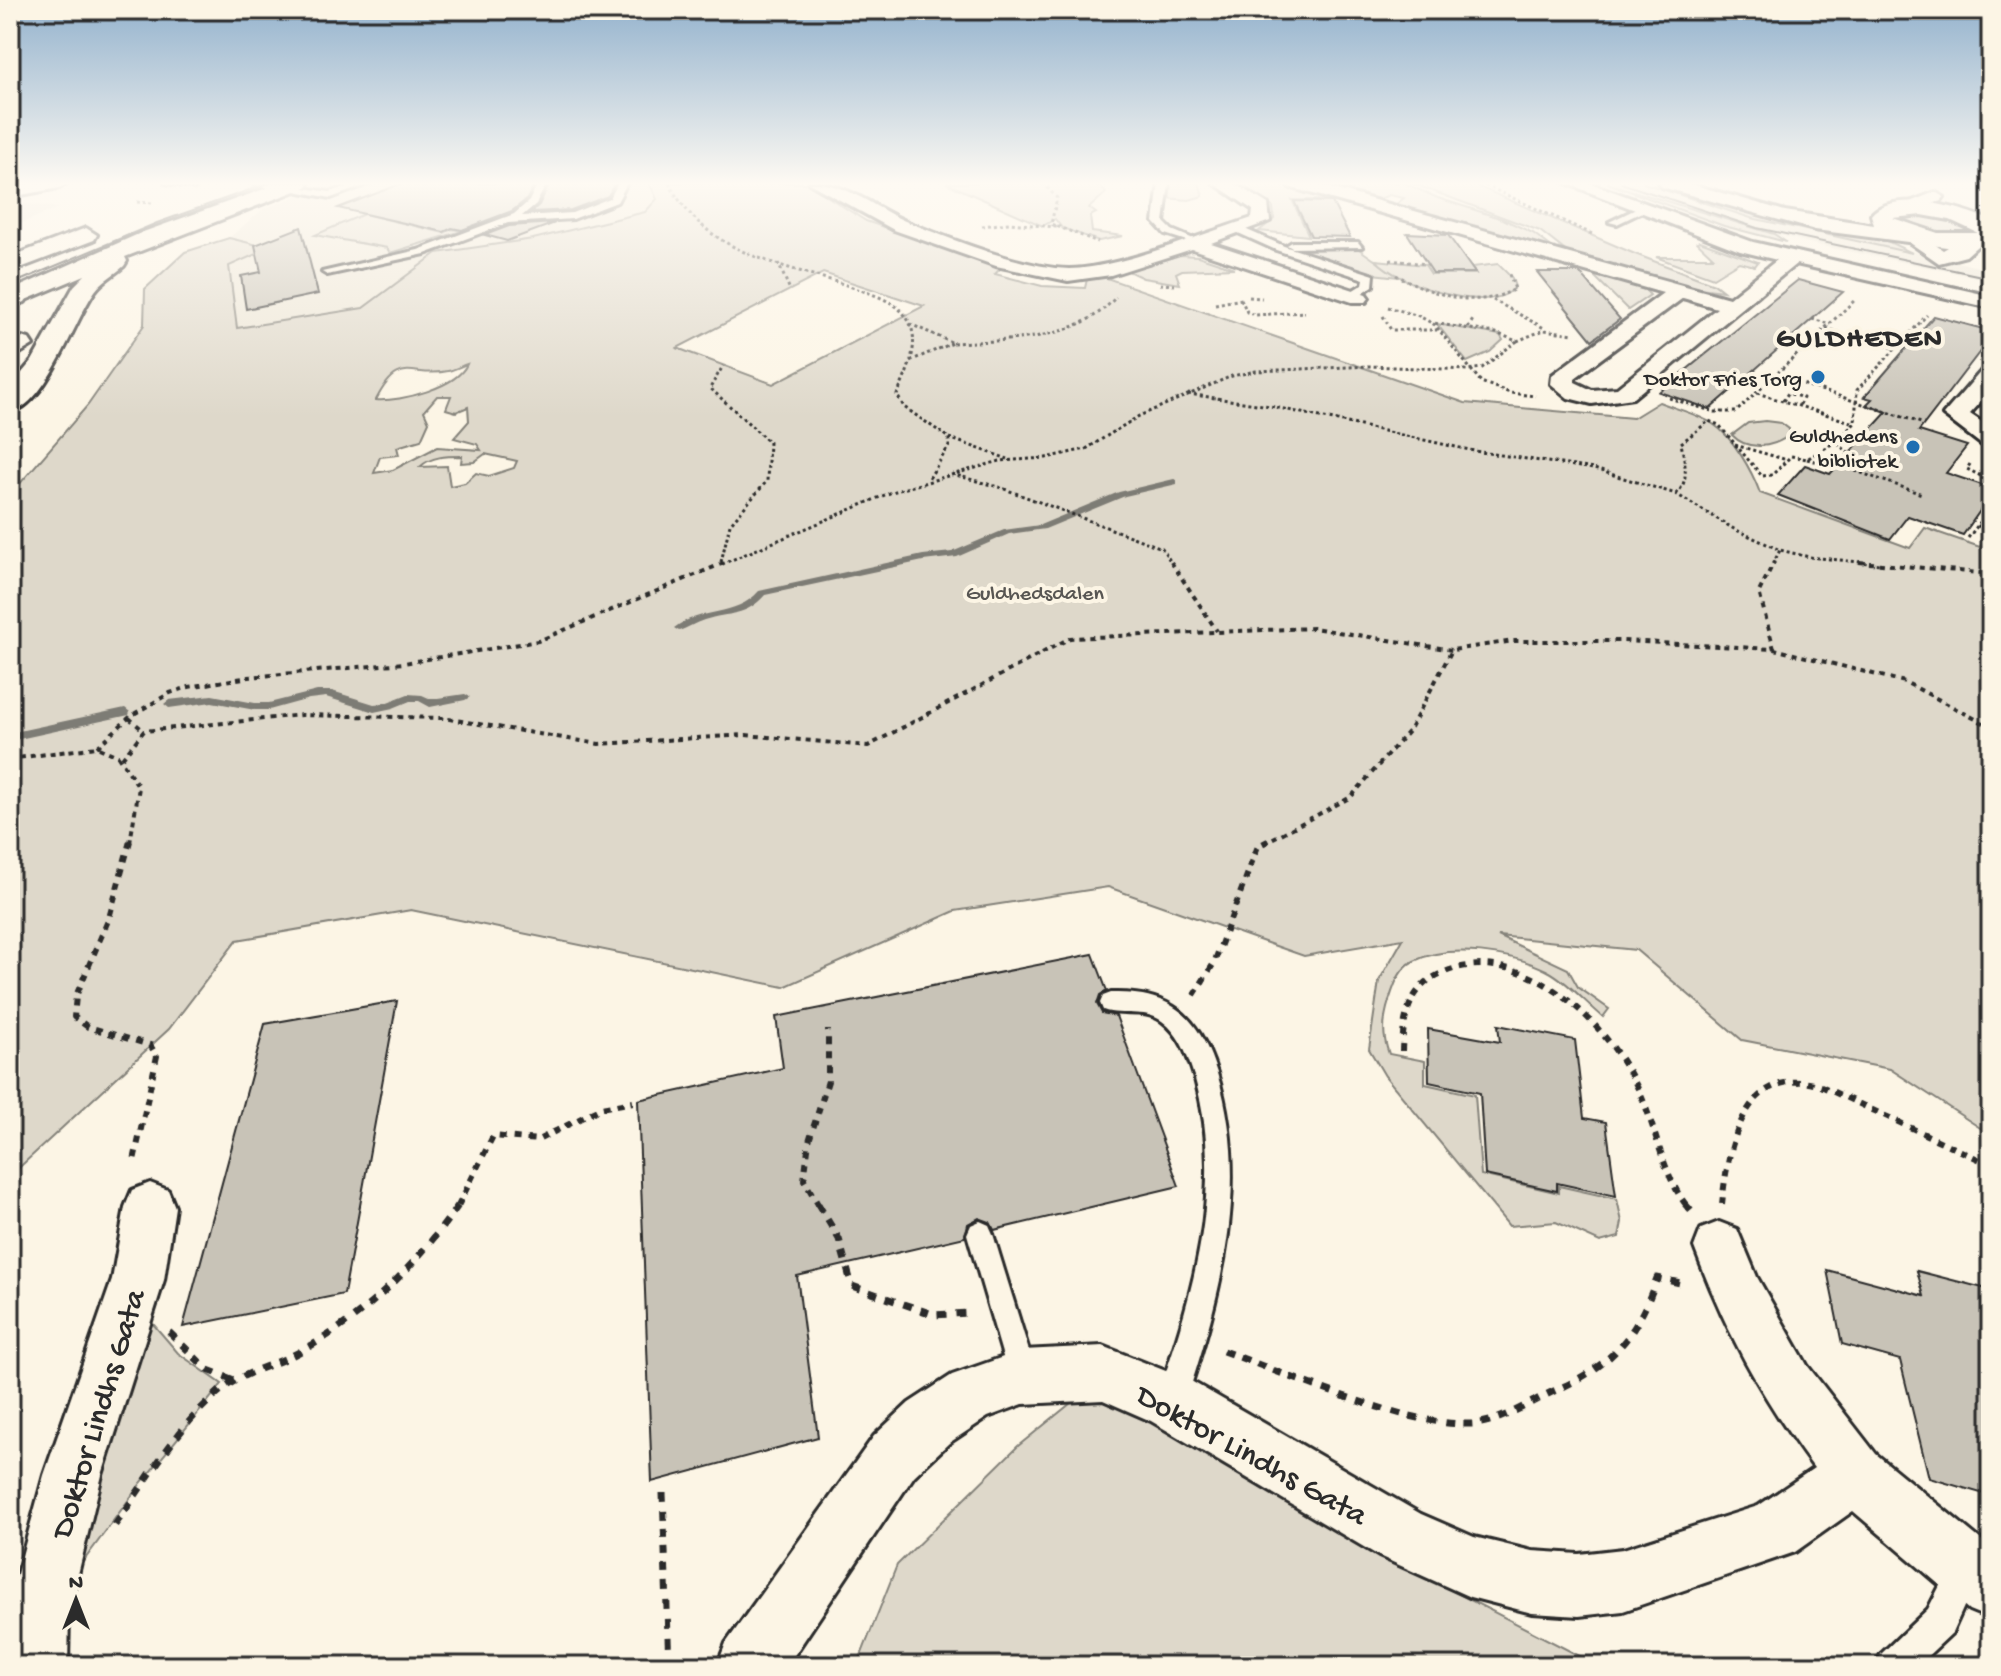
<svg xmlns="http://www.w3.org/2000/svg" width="2001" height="1676" font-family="'Gochi Hand',sans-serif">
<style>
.built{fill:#ece6d7}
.green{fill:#ded8ca;stroke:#84827a;stroke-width:2;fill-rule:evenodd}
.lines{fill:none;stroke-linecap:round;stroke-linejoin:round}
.stream{fill:#7d7b74;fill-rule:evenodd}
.building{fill:#c8c3b7;stroke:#2b2b2b;stroke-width:2}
.service-casing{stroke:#2b2b2b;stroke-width:6}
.minor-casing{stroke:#2b2b2b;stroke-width:6}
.tertiary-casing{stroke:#2b2b2b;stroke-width:6}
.secondary-casing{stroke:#2b2b2b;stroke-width:6}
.path-far3{stroke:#2b2b2b;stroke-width:3;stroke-dasharray:3 3;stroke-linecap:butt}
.path-far2{stroke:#2b2b2b;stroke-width:4;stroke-dasharray:5 5;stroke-linecap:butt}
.path-far1{stroke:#2b2b2b;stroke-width:6;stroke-dasharray:7 7;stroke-linecap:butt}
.path{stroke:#2b2b2b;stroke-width:7;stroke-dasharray:9 9;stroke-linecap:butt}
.service{fill:#fcf5e5;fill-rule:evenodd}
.minor{fill:#fcf5e5;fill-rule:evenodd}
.tertiary{fill:#fcf5e5;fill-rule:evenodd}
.secondary{fill:#fcf5e5;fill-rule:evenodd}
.tram{stroke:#2b2b2b;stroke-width:2}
.poi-dot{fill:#1f6fb2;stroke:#fcf5e5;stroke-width:3}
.labels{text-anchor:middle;stroke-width:8;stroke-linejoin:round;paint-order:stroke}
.far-poi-label{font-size:22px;fill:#2b2b2b;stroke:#fcf5e5;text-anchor:end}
.far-park-label{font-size:22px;fill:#585653;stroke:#fcf5e5}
.far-district-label{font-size:28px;font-weight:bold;letter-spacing:2px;fill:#2b2b2b;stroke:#fcf5e5}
.near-street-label{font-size:32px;fill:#2b2b2b;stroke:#fcf5e5}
</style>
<rect width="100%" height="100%" fill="#fcf5e5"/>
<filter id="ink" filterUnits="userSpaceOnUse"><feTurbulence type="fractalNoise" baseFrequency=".0125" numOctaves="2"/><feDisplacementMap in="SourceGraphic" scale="16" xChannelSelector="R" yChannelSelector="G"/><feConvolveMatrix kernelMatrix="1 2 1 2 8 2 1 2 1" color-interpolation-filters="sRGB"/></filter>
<g filter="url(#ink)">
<g class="built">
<polygon points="331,183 649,183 657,199 645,212 533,239 437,253 363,308 236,328 229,266 268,247 229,238 263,209"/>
<polygon points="1607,183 1647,183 1687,198 1991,270 1991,280 1817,245 1693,213"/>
<polygon points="10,202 58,208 10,228"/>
</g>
<g class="green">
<path d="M 649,183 L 806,183 L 866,221 L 1001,268 L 995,274 L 1042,286 L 1085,288 L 1087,279 L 1101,276 L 1465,403 L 1633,418 L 1659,402 C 1676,409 1698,414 1713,424 C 1733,437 1752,471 1760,493 L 1910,548 L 1925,528 L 1980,547 L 1989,533 L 1991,522 L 1991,1135 L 1890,1069 L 1742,1040 L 1636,950 L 1498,936 L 1568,969 L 1578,987 L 1609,1009 L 1603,1017 C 1585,1002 1566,980 1546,970 C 1512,953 1450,943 1414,961 C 1399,968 1394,986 1389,1001 C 1383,1020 1382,1035 1389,1054 L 1425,1061 L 1425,1084 L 1475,1095 L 1481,1175 L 1559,1193 L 1559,1186 L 1617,1199 L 1622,1222 L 1619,1237 L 1600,1242 L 1556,1222 L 1509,1226 L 1385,1076 L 1369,1049 L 1379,981 L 1403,939 L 1304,956 L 1108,887 L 955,911 L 784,987 L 411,910 L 237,940 L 169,1029 L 10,1176 L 10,495 L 88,405 L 144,325 L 145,289 L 185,252 L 229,238 L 270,248 L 229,266 L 237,328 L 363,308 L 437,253 L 533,239 L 645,212 L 657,199 ZM 823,273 L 924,306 L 773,384 L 677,348 ZM 467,364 C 457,387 401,402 376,400 C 400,353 412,379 448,371 C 454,370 461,366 467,364 ZM 437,396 L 451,396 L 446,409 L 456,412 L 468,407 L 469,421 L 454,438 L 477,444 L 481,450 L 437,447 L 393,470 L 374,473 L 380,457 L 399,455 L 397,447 L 421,440 L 429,422 L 424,411 ZM 485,454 L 517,461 L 514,468 L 489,476 L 476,473 L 465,483 L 450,486 L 447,466 L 420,467 C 431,456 447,456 462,456 L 461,463 L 474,462 Z"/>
<polygon points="946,183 1097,183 1106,193 1089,208 1096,213 1090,216 1092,232 1123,236 1099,241 1062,228 1055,219 1043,226"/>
<polygon points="1169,183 1199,183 1203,196 1189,200 1166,198"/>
<polygon points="1235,183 1278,183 1335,200 1292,200 1309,236 1259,231 1274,219 1273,207"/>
<polygon points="1317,183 1404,183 1438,198 1503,219 1533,233 1553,248 1395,205 1404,198 1389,195 1379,199"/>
<polygon points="1411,183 1470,183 1635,254 1714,284 1723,291 1691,287 1568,253 1540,231"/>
<polygon points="1607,183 1774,234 1786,242 1724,226"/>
<polygon points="1643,183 1883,239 1912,253 1751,218"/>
<polygon points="364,214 444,233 452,229 462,231 390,253 387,248 315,235"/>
<polygon points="1930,214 1970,222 1979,233 1931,234 1894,219"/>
<polygon points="1700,241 1758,262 1755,266 1739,262 1713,278 1656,257 1713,257 1697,242"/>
<polygon points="1356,247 1399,277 1372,274 1289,248"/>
<polygon points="1180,255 1198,256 1234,268 1182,270 1176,273 1180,284 1143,278 1128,271"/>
<path d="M 1376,260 L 1425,265 L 1431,274 L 1476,274 L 1472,267 L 1498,264 L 1512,278 L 1515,287 C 1492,317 1397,284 1376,260 Z"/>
<polygon points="1601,275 1641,286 1650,295 1628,310 1594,276"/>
<polygon points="1437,324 1500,335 1503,340 1490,352 1467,362"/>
<path d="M 1765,421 L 1781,423 L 1789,429 L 1788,436 C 1772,448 1747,451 1732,435 L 1748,423 Z"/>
<polygon points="148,1318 178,1353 222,1384 141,1483 63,1589"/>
<polygon points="1097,1382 1230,1454 1433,1581 1599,1666 857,1666 897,1565 1018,1446"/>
</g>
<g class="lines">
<g class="stream">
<path d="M 1174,479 L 1177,480 L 1177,484 L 1125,496 L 1045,529 L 1009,534 L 957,557 L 923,561 L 765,595 C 746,617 729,612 704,620 C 695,623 687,628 679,631 L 674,628 C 701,607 735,618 759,591 L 923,555 L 952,552 L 1004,530 L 1040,525 L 1119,492 Z"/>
<polygon points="317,691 332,691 374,704 385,703 408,694 422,695 431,699 465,694 470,697 465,700 430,707 419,701 410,701 393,708 374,712 326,697 309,699 269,710 255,710 212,702 169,708 164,704 169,700 212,695 255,703 269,703"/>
<polygon points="125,708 130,712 129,715 10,741 10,733"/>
</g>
</g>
<g class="building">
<polygon points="403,183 535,183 527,199 512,211 462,230 452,228 444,232 338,208"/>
<polygon points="550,183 615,183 608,196 571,210 531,212 539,205"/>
<polygon points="1294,201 1332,202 1350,237 1311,236"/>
<polygon points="555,223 507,241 485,235 509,226"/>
<polygon points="301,227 318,294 246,309 241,276 261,272 255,245"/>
<polygon points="1407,233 1448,235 1475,273 1433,273"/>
<polygon points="1537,272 1579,272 1620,319 1592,340"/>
<polygon points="1798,280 1843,292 1710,409 1659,392"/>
<polygon points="1934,316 1991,331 1991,337 1919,431 1967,446 1946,473 1991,488 1991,495 1963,535 1908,516 1890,539 1778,495 1805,465 1830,474 1887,412 1866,405 1872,399 1864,397"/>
<polygon points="1093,954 1107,991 1100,995 1097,1004 1102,1013 1116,1016 1179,1186 994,1230 990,1222 979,1218 968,1224 965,1237 797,1276 818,1437 652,1482 638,1100 783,1068 776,1017"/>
<polygon points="397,1001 344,1294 183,1327 265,1024"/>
<polygon points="1498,1025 1575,1040 1584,1118 1606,1122 1616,1196 1557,1183 1557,1191 1485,1175 1480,1093 1429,1082 1428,1029 1500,1042"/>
<polygon points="1827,1270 1924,1296 1917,1271 1991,1290 1991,1496 1929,1478 1900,1360 1842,1344"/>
</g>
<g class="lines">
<g class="service-casing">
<g id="service">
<polygon points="165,183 198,183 201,185 196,188"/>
<polygon points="358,183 371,183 331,198 280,188 285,185 330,192"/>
<polygon points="538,183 547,183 536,204 522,216 572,213 610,198 618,183 627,183 617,202 573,219 508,223 425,254 327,275 322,272 418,250 514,214 529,201"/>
<polygon points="1159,183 1169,183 1164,222 1172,230 1196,240 1196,244 1165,234 1154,222"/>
<polygon points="1638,208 1646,210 1617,224 1609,222"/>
<polygon points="1240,227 1284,246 1374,275 1373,286 1355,298 1347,298 1347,294 1363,284 1364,279 1276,250 1236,232"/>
<polygon points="1358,242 1362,247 1292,248 1287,245 1292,242"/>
<path d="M 1111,993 C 1171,991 1199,1016 1217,1073 C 1251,1184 1221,1294 1186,1401 L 1181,1411 L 1171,1416 L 1161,1411 L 1156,1401 C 1192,1298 1226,1187 1195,1079 C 1188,1057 1181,1035 1162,1021 C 1143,1008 1123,1017 1103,1010 L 1100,1003 L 1103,996 Z"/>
<polygon points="980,1221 989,1225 993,1234 1037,1377 1033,1387 1023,1391 1013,1387 1009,1377 967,1234 971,1225"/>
<polygon points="1964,1555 1975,1560 1980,1571 1952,1633 1917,1666 1876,1666 1881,1654 1928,1609 1953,1560"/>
</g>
</g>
<g class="minor-casing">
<g id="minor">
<polygon points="32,183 68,183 59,188 10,197 10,187"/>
<polygon points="251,183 285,183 294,188 285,193"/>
<path d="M 809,183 C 846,181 877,210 910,223 C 953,240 1024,268 1069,269 C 1117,269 1204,233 1252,218 L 1253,210 L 1213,183 L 1234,183 L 1268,204 L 1270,221 L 1211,243 L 1366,294 L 1369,298 L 1366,302 L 1352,302 L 1192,249 L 1111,275 L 1068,281 L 996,266 L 894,230 Z"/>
<path d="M 1286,183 L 1313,183 L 1729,298 L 1777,260 L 1740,251 L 1566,183 L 1590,183 L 1753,242 L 1991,296 L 1991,308 L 1796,264 L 1633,398 L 1592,404 L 1568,398 L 1551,384 L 1552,375 L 1663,293 L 1289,187 ZM 1683,298 L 1717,308 L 1617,388 L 1592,390 L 1575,382 L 1575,378 Z"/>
<polygon points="1935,192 1944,197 1941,201 1901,214 1892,209"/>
<polygon points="1910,228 1943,250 1967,236 1981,236 1984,240 1966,256 1939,263 1903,238 1901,234"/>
<polygon points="1991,367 1991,391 1970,414 1991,428 1991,448 1982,445 1943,415 1983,369"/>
<polygon points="150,1183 168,1190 175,1207 164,1280 102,1475 69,1612 68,1666 10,1666 10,1600 44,1475 112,1280 125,1207 132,1190"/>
<path d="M 1719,1222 L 1737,1229 L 1757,1277 L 1807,1365 L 1876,1454 L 1991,1548 L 1991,1619 L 1969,1610 L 1853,1511 L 1795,1552 L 1623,1611 L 1579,1616 L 1532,1613 L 1470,1597 L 1379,1556 L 1151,1421 L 1103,1400 L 1023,1404 L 988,1417 L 949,1443 L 914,1476 L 787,1666 L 717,1666 L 726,1643 L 874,1436 L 909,1403 L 952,1375 L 1023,1350 L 1103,1346 L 1191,1381 L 1421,1514 L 1474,1537 L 1532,1551 L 1579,1554 L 1623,1549 L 1758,1506 L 1814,1468 C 1760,1395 1726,1332 1694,1247 L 1701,1229 Z"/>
</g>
</g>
<g class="tertiary-casing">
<g id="tertiary">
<path d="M 281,183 L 309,183 L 306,187 L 125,257 L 127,261 L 124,266 C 115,274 102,281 95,291 C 74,320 48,404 10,413 L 10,387 L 32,361 L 74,286 L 85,275 L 16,304 L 10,303 L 10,291 L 143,232 Z"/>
<path d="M 1659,183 L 1688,183 L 1785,211 L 1874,225 L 1871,215 C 1893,188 1965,208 1991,221 L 1991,243 L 1954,248 L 1815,230 L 1662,187 ZM 1922,215 L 1950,220 L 1978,233 L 1938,233 L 1893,218 Z"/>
<polygon points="86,228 97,235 94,240 10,272 10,257"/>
<polygon points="10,334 29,339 33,345 20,353 10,350"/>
</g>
</g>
<g class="secondary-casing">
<polygon id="secondary" points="16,290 28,297 25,302 10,306 10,291"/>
</g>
<g class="path-far3">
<path d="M 669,183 C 708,258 783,263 855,288 C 871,294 893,300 904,314 C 924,338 908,371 897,395 L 904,407 L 949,438 L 949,446 L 928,480"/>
<polyline points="1043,183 1057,198 1051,224 1098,242"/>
<polyline points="1480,183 1592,234"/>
<polyline points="137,202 152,203"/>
<polyline points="982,226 1009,223 1057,227"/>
<polyline points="1390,260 1427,264"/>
<polyline points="778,263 790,290"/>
<path d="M 1396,275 C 1434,294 1475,311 1515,289 L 1508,272"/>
<polyline points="1160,284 1175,285"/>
<polyline points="1249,297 1262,298"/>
<polyline points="1241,299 1247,312 1255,315 1305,312"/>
<polyline points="1493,300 1544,328"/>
<polyline points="1215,304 1242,299"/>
<polyline points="1388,307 1419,316 1435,325 1481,382 1510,393 1535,396"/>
<polyline points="1383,316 1391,330 1437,330"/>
<polyline points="1812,319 1830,324"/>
<polyline points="910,324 953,343 912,360"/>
<polyline points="1468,328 1474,318"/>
<polyline points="1826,328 1838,332"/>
<polyline points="1517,341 1544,330 1574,334"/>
<polyline points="1873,342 1895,348"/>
<path d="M 953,343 C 1008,340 1077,342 1116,297"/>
<polyline points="1775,375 1924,424"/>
<polyline points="1757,393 1854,423"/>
<polyline points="1188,394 1270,406 1474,451 1594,469 1676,494 1734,529 1780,550 1809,557 1880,564"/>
<polyline points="1669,398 1715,412 1736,412 1856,299"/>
<polyline points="1783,401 1788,393 1803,398 1799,406"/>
<polyline points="949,438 1008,459"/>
<polyline points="1735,445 1787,460"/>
<polyline points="1807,459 1841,468 1855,457 1835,442 1855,423 1857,390 1927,315"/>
<polyline points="1970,464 1967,469 1991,481"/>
<polyline points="1844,467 1922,494"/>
<polyline points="952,474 1002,488 1162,548 1172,564"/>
<path d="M 1676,494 C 1691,481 1684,460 1681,443 L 1709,421 L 1719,425 L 1762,476 L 1772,475 L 1791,456 L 1807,459 L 1835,442"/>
<polyline points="1978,525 1991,538"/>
<polyline points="1968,538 1991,508"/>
<polyline points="721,562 730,524 767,481 769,442 710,388 723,366"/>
<polyline points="722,564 892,492 1000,461 1046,458 1086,449 1139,416 1232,376 1256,371 1370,366 1467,370 1482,368 1517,341 1496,333 1433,323"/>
<polyline points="1773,564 1780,550"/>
</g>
<g class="path-far2">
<polyline points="1171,562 1217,631"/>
<polyline points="1859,562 1991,574"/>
<polyline points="1774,649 1759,592 1774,562"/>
<polyline points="129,718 144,731"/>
<polyline points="97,747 132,715 170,693 189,687 249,677 404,663 538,641 726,562"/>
<polyline points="122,758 144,731 302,715 443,718 599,744 746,735 868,746 1070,638 1313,628 1452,650"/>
<polyline points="10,759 97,747 118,756 139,787 130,843"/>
<polyline points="1264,843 1351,797 1410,729 1452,650 1513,641 1623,641 1774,649 1905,682 1991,727"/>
</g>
<g class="path-far1">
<polyline points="130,841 109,918 76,996 74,1017 88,1027 150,1045 157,1056 133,1165"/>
<polyline points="1194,995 1214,963 1258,846 1268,841"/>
<path d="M 1402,1051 C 1403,1020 1408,988 1440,974 C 1522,937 1609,1023 1640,1093 C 1656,1128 1663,1176 1687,1206"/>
<path d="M 1722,1204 C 1728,1146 1744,1062 1821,1086 L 1991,1165"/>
<polyline points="458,1206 493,1136 538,1140 601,1108 633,1102"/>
<polyline points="819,1206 804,1180 809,1141 828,1081 828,1030"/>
</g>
<g class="path">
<polyline points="818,1204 839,1239 852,1286 935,1315 968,1313"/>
<polyline points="1685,1204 1691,1211"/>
<polyline points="169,1332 208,1370 234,1380"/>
<path d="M 1223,1351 C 1283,1373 1421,1433 1481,1423 C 1505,1419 1532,1401 1554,1391 C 1613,1365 1636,1337 1657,1278 L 1685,1284"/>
<polyline points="663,1493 669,1666"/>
<path d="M 115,1525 C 147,1480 177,1427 220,1391 C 244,1371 274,1366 301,1351 C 366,1317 418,1263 459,1204"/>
</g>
<use href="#service" class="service"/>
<use href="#minor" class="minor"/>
<use href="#tertiary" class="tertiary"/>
<use href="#secondary" class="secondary"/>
<g class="tram">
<polyline points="1621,183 1757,228 1991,278"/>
<polyline points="10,285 157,223 269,183"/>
</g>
</g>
</g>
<linearGradient id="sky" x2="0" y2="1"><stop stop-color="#93b2cd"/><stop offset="0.44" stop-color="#fefaf3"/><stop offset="1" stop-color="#fefaf3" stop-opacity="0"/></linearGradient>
<rect width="2001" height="417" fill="url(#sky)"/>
<g class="poi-dot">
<circle cx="1818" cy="377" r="8"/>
<circle cx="1913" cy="447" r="8"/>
</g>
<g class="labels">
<g class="far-poi-label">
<text x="1802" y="385">Doktor Fries Torg</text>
<text x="1897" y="442">Guldhedens<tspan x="1897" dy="25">bibliotek</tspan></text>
</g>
<g class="far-park-label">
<text x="1035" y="599">Guldhedsdalen</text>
</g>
<g class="far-district-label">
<text x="1860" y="346">GULDHEDEN</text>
</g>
<g class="near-street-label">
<text transform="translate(96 1413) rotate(-73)" y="11">Doktor Lindhs Gata</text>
<text transform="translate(1253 1453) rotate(29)" y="11">Doktor Lindhs Gata</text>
</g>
</g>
<rect width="2001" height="1676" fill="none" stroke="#fcf5e5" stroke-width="40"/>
<rect x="20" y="20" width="1961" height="1636" fill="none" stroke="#2b2b2b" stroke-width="3" filter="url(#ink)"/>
<g transform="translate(76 1600)" stroke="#fcf5e5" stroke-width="6" paint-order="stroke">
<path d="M0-6L14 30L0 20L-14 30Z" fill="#2b2b2b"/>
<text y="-12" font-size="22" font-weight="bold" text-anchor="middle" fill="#2b2b2b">N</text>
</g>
</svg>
